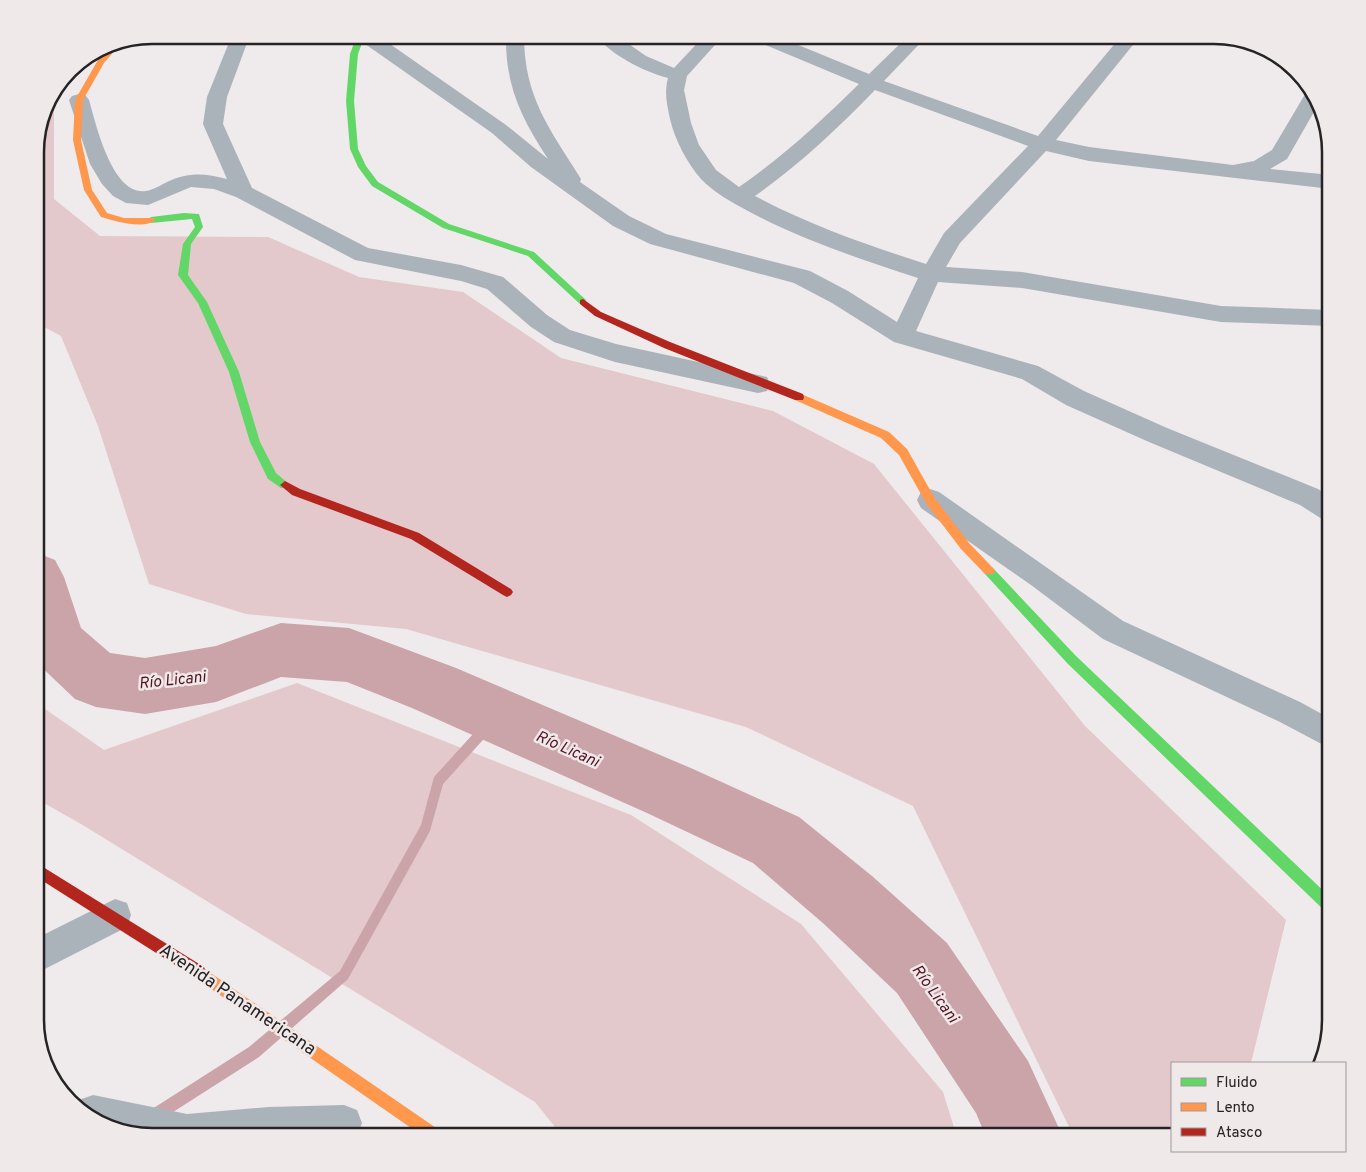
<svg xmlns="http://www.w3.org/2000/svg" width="1366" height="1172" font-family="Overpass,sans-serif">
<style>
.green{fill:#e3c8cc}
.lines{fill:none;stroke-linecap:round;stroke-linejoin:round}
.stream{fill:#caa4a9;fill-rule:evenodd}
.river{fill:#caa4a9;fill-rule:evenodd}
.street{fill:#aab3ba;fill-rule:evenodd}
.fast{fill:#63d668;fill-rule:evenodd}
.slow{fill:#ff974d;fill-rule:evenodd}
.jam{fill:#b3261e;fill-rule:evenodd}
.labels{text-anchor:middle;stroke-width:5;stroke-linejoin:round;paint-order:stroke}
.water-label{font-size:16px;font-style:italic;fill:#531323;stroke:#f0e9ea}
.near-street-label{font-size:18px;fill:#262324;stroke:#f0e9ea}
.rim{fill:none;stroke:#262324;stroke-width:2.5}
</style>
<rect width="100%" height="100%" fill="#efeaeb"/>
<g class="green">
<polygon points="89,55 54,103 54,199 100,236 268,237 359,277 463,292 561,358 773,411 874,464 1085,726 1286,920 1251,1063 1172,1063 1172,1137 1074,1137 913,806 746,727 406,629 246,614 149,584 98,426 61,336 35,322 35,144 47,100 75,64"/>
<polygon points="297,683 631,815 801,924 943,1092 957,1137 563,1137 535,1102 81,824 35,798 35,702 104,750"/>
</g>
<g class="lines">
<polygon class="stream" points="497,711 501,712 502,716 501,720 443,784 430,831 348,979 259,1057 159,1121 154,1123 149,1121 147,1116 149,1111 249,1047 340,971 421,825 434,777 493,712"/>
<polygon class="river" points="35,552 55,560 64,577 81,628 110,653 145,658 216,646 281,623 349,628 456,668 693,769 799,817 872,876 947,943 1028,1061 1063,1137 986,1137 976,1113 897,993 824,924 753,863 647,813 412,708 347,682 281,677 216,702 145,714 96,707 75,699 35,661"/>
<g class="street">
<path d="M 232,35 L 250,35 L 227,97 L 223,124 L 252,188 L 368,248 L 461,265 L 503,277 L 547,315 L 570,330 L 616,344 L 758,375 L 767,377 L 770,384 L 767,391 L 758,393 L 615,362 L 554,342 L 531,327 L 487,289 L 461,281 L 355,260 L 236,197 L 214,189 L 191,187 L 148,205 L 126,203 L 113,196 L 102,184 L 90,164 L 69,100 L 72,96 L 79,94 L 86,96 L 89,100 C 96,124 112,196 146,191 C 153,190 161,185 167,182 C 188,172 205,173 227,179 L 203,124 L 207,97 Z"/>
<path d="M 356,35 L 377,35 L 506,125 L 548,159 C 521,118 505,85 506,35 L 524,35 C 524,98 550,129 581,179 L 580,182 L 629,216 L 666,234 L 810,271 L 848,291 L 897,322 L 918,278 C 860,259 802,240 748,211 C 733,203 713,192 701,179 C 687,163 675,140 670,119 C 667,104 664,93 668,78 C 645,72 610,55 596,35 L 616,35 L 646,56 L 674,68 L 705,35 L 727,35 L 714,46 L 687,76 L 684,90 L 691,123 L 699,145 L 716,170 L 739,187 C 784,156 820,122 859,84 L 751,39 L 749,35 L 774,35 L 869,74 L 909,35 L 928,35 L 884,81 L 1038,136 L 1122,35 L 1141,35 L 1056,140 L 1089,147 L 1233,165 L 1254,161 L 1272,150 L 1304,96 L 1310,91 L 1319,103 L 1287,159 L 1270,169 L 1331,175 L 1331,189 L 1089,161 L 1046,151 L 960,243 L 946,267 L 1022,272 L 1221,306 L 1331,310 L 1331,326 L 1221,322 L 1022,288 L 938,282 L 916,331 L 1038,366 L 1084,391 L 1167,428 L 1318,489 L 1331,497 L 1331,522 L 1322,519 L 1300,505 L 1149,442 L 1066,405 L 1022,379 L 894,342 L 832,303 L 794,283 L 650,244 L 613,226 L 531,167 L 492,133 L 358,39 ZM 875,90 L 1028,146 L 944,233 L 926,264 C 867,245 810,225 755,196 C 799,165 837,129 875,90 Z"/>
<polygon points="930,489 939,492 1123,621 1300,702 1331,719 1331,749 1280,722 1103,639 1031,585 921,508 917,500 921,492"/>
<polygon points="115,899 127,903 131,915 127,927 35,974 35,939"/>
<polygon points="93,1095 187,1114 269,1107 344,1105 357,1110 362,1123 357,1136 354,1137 152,1137 108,1128 72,1104 73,1102"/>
</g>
<g class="fast">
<polygon points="357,35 365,35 358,54 354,101 358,149 366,166 378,182 449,224 534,252 586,300 586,304 580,304 528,256 443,228 372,186 358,167 350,149 346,101 350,54"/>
<polygon points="184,213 199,214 203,227 191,244 188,275 207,302 239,372 260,442 276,473 290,485 289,488 281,488 268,479 250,442 229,372 198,303 178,275 183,244 195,227 192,219 151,223 147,220 151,217"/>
<polygon points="989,566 993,568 1076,656 1331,898 1331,914 1326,912 1068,664 985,574 983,571 985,568"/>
</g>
<g class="slow">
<path d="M 123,41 L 104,63 L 83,100 L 81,140 L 92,190 L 107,213 L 124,218 L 154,218 L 155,220 C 144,230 114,221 101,217 L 84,190 L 73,140 L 75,100 L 98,60 L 114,43 Z"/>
<polygon points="799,393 889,432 907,449 934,497 969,543 993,568 995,571 993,574 985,574 961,549 926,503 899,455 881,438 795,400 794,397 795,394"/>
<polygon points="199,965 442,1132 444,1137 424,1137 194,977 192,972 194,967"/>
</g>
<g class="jam">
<polygon points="583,299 601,312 670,342 803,394 804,397 803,400 795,400 664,348 595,316 580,304 580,300"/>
<polygon points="285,481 300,489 419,533 511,589 513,592 511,595 507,597 503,595 411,539 292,495 280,485"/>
<polygon points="35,862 204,967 206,972 204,977 199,979 194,977 35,876"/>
</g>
</g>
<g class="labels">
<g class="water-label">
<text transform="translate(172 679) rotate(-6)" y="6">Río Licani</text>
<text transform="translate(568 748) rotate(24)" y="6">Río Licani</text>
<text transform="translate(936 993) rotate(54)" y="6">Río Licani</text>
</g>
<g class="near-street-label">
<text transform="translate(238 999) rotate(34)" y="6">Avenida Panamericana</text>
</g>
</g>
<path d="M0 0H1366V1172H0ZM152 44H1214A108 108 0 0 1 1322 152V1020A108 108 0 0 1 1214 1128H152A108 108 0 0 1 44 1020V152A108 108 0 0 1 152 44Z" fill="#f0e9ea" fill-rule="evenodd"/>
<path class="rim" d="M152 44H1214A108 108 0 0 1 1322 152V1020A108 108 0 0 1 1214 1128H152A108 108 0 0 1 44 1020V152A108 108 0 0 1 152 44Z"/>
<rect x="1171" y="1062" width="175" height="90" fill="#f0e9ea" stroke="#9f9a9b"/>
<rect x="1181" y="1078" width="25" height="8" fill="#63d668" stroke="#9f9a9b"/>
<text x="1216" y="1087" font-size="15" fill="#262324">Fluido</text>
<rect x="1181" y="1103" width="25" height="8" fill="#ff974d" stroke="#9f9a9b"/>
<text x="1216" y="1112" font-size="15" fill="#262324">Lento</text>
<rect x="1181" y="1128" width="25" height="8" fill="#b3261e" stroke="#9f9a9b"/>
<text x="1216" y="1137" font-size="15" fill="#262324">Atasco</text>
</svg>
